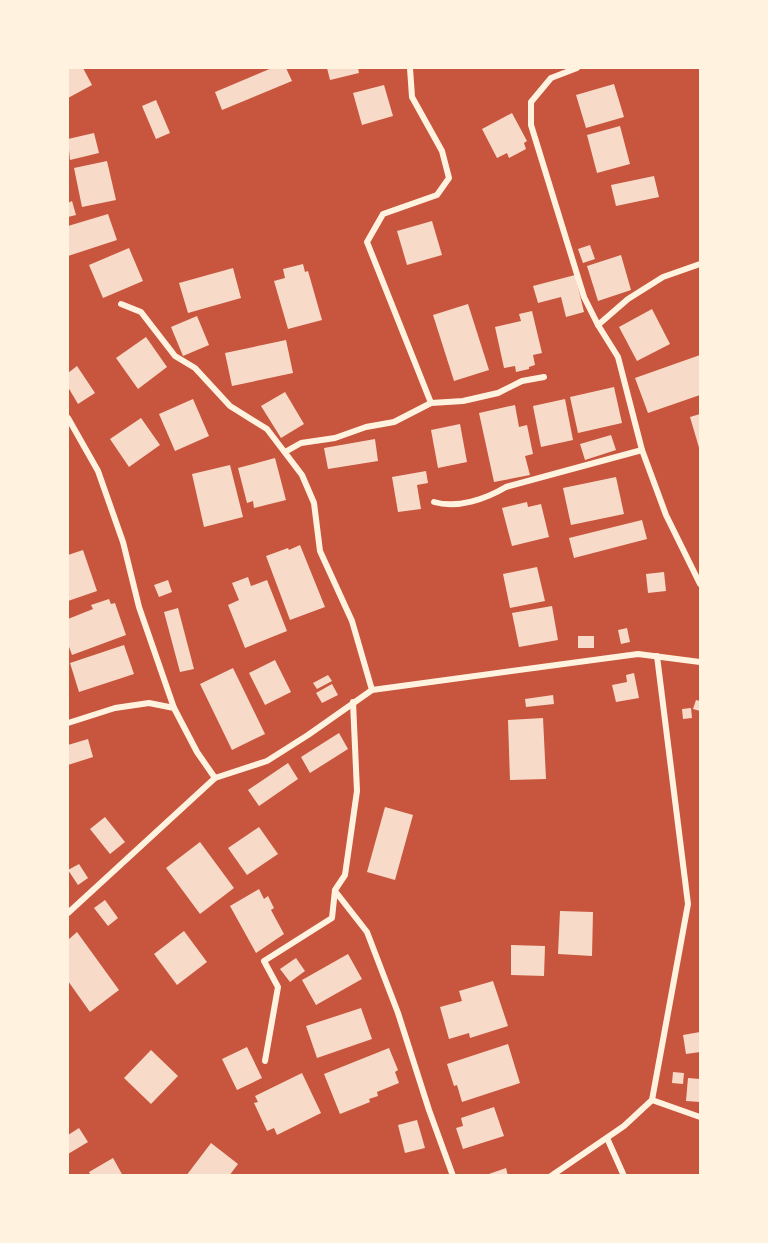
<svg xmlns="http://www.w3.org/2000/svg" width="768" height="1243" font-family="'IBM Plex Sans',sans-serif">
<style>
.building{fill:#f7dbc8}
.lines{fill:none;stroke-linecap:round;stroke-linejoin:round}
.minor{stroke:#fff3e0;stroke-width:6}
</style>
<rect width="100%" height="100%" fill="#c8553d"/>
<g class="building">
<polygon points="68,68 83,68 92,85 68,98"/>
<polygon points="272,68 286,68 292,81 222,110 215,92"/>
<polygon points="327,68 358,68 359,73 330,80"/>
<polygon points="614,84 624,117 586,128 576,95"/>
<polygon points="384,85 393,116 362,125 353,93"/>
<polygon points="156,100 170,133 156,139 142,106"/>
<polygon points="512,113 527,141 524,143 526,149 509,158 507,153 497,158 482,129"/>
<polygon points="620,126 630,164 597,173 587,135"/>
<polygon points="94,133 99,153 70,160 68,139"/>
<polygon points="107,161 116,200 82,207 74,168"/>
<polygon points="654,176 659,197 616,206 611,185"/>
<polygon points="72,201 76,215 68,217 68,203"/>
<polygon points="108,214 117,240 68,256 68,226"/>
<polygon points="432,221 442,255 407,265 397,231"/>
<polygon points="590,245 595,259 583,263 578,249"/>
<polygon points="129,248 143,281 103,298 89,265"/>
<polygon points="621,255 631,290 598,301 587,266"/>
<polygon points="303,264 305,272 308,271 322,320 288,329 274,281 285,278 283,269"/>
<polygon points="233,268 241,298 188,313 179,283"/>
<polygon points="575,275 584,312 566,317 561,297 538,303 533,286"/>
<polygon points="468,304 489,370 454,381 433,315"/>
<polygon points="652,309 670,344 637,361 619,327"/>
<polygon points="532,311 542,353 533,355 535,365 529,367 529,369 516,372 515,366 504,368 495,327 521,321 519,314"/>
<polygon points="197,316 209,345 183,356 171,327"/>
<polygon points="146,337 167,367 138,389 116,358"/>
<polygon points="286,340 293,373 232,386 225,353"/>
<polygon points="700,355 700,395 648,413 635,378"/>
<polygon points="77,366 95,393 78,404 68,387 68,373"/>
<polygon points="614,387 622,423 578,433 570,397"/>
<polygon points="285,392 304,424 281,438 261,406"/>
<polygon points="193,399 209,436 175,451 159,414"/>
<polygon points="565,399 573,440 541,447 533,406"/>
<polygon points="515,405 519,427 527,425 533,454 525,456 530,475 494,482 479,413"/>
<polygon points="700,414 700,451 690,417"/>
<polygon points="141,418 160,445 129,467 110,439"/>
<polygon points="460,424 467,462 438,468 431,430"/>
<polygon points="611,435 616,450 585,460 580,444"/>
<polygon points="375,439 378,461 328,469 324,448"/>
<polygon points="275,458 286,500 254,508 253,501 247,503 238,468"/>
<polygon points="230,465 243,517 204,527 192,474"/>
<polygon points="426,471 428,483 417,485 421,509 398,512 392,477"/>
<polygon points="616,477 624,514 571,525 563,488"/>
<polygon points="527,502 528,507 541,504 549,537 512,546 502,508"/>
<polygon points="642,520 647,539 574,558 569,538"/>
<polygon points="300,545 325,607 290,620 266,556 288,548 289,550"/>
<polygon points="83,550 97,591 68,601 68,555"/>
<polygon points="537,567 545,601 510,608 503,574"/>
<polygon points="664,572 666,591 648,593 646,574"/>
<polygon points="248,577 251,586 267,580 287,631 245,648 228,605 239,600 232,583"/>
<polygon points="168,580 172,592 159,597 154,585"/>
<polygon points="109,599 111,604 115,603 126,635 72,655 68,644 68,619 93,609 91,605"/>
<polygon points="552,606 558,640 519,647 512,613"/>
<polygon points="178,608 194,669 180,672 164,612"/>
<polygon points="627,628 630,642 621,644 618,630"/>
<rect x="578" y="636" width="16" height="12"/>
<polygon points="124,645 134,674 79,692 70,663"/>
<polygon points="275,660 291,692 265,705 249,673"/>
<polygon points="233,668 265,734 232,750 200,684"/>
<polygon points="634,673 639,698 616,702 612,685 627,682 626,675"/>
<polygon points="328,675 332,681 317,689 313,683"/>
<polygon points="332,684 338,695 322,703 316,693"/>
<polygon points="553,695 554,704 526,707 525,699"/>
<polygon points="696,700 700,701 700,711 693,709"/>
<polygon points="691,708 692,718 683,719 682,709"/>
<polygon points="543,718 546,779 510,780 508,720"/>
<polygon points="339,733 348,749 310,773 301,757"/>
<polygon points="88,739 93,757 68,765 68,745"/>
<polygon points="288,763 298,779 259,806 248,790"/>
<polygon points="385,807 413,815 395,880 367,872"/>
<polygon points="105,817 125,842 110,854 90,829"/>
<polygon points="259,827 278,854 247,875 228,848"/>
<polygon points="200,842 234,888 200,914 166,868"/>
<polygon points="79,864 88,878 78,885 68,870"/>
<polygon points="259,889 264,899 268,896 274,908 271,910 284,934 256,953 230,906"/>
<polygon points="105,900 118,918 108,926 94,908"/>
<polygon points="560,911 593,912 592,956 558,954"/>
<polygon points="184,931 207,962 177,985 154,954"/>
<polygon points="77,932 119,990 90,1012 68,981 68,940"/>
<polygon points="511,945 545,946 544,976 511,975"/>
<polygon points="348,954 362,979 316,1005 302,980"/>
<polygon points="296,958 305,971 290,982 280,969"/>
<polygon points="493,981 508,1026 470,1038 469,1033 449,1039 440,1007 462,1001 459,991"/>
<polygon points="361,1008 372,1039 317,1058 306,1026"/>
<polygon points="700,1032 700,1052 686,1054 683,1035"/>
<polygon points="508,1044 520,1083 462,1102 457,1085 454,1086 447,1064"/>
<polygon points="247,1047 262,1078 237,1090 222,1059"/>
<polygon points="389,1048 398,1070 395,1072 399,1083 377,1092 378,1096 369,1099 370,1102 340,1114 324,1074"/>
<polygon points="151,1050 178,1076 151,1104 124,1078"/>
<polygon points="673,1072 684,1073 683,1084 672,1083"/>
<polygon points="302,1073 321,1113 277,1135 274,1128 267,1131 254,1103 258,1102 255,1096"/>
<polygon points="688,1078 700,1079 700,1102 686,1101"/>
<polygon points="494,1107 504,1136 463,1149 456,1128 463,1126 461,1118"/>
<polygon points="417,1120 425,1148 405,1153 398,1125"/>
<polygon points="79,1128 88,1142 68,1154 68,1135"/>
<polygon points="211,1143 238,1164 229,1176 186,1176"/>
<polygon points="113,1158 123,1176 91,1176 89,1172"/>
<polygon points="506,1168 508,1176 486,1176 486,1175"/>
</g>
<g class="lines">
<g class="minor">
<polyline points="410,68 412,97 442,151 449,178 437,195 383,214 367,242 431,403 463,401 498,393 522,381 544,377"/>
<polyline points="577,68 551,78 531,102 531,125 584,297 598,325 618,357 642,450 666,515 700,584"/>
<polyline points="121,304 141,312 175,356 195,368 230,406 267,429 302,475 314,503 320,551 352,621 372,690"/>
<polyline points="598,325 628,299 663,277 700,264"/>
<polyline points="68,418 98,471 123,542 139,607 174,708"/>
<polyline points="285,452 301,443 335,438 366,427 394,422 431,403"/>
<path d="M 434,502 C 457,509 486,499 506,487 L 642,450"/>
<polyline points="68,723 115,708 149,703 174,708 197,752 215,778 267,761 308,735 372,690 638,654 700,662"/>
<polyline points="335,891 367,932 398,1013 429,1110 453,1176"/>
<polyline points="68,913 215,778"/>
<polyline points="265,1061 278,987 264,961 332,918 335,890 345,875 357,791 353,702"/>
<polyline points="652,1100 700,1117"/>
<polyline points="607,1138 624,1176"/>
<polyline points="551,1176 624,1126 652,1100 688,904 657,656"/>
</g>
</g>
<rect width="768" height="1243" fill="none" stroke="#fff3e0" stroke-width="138"/>
</svg>
